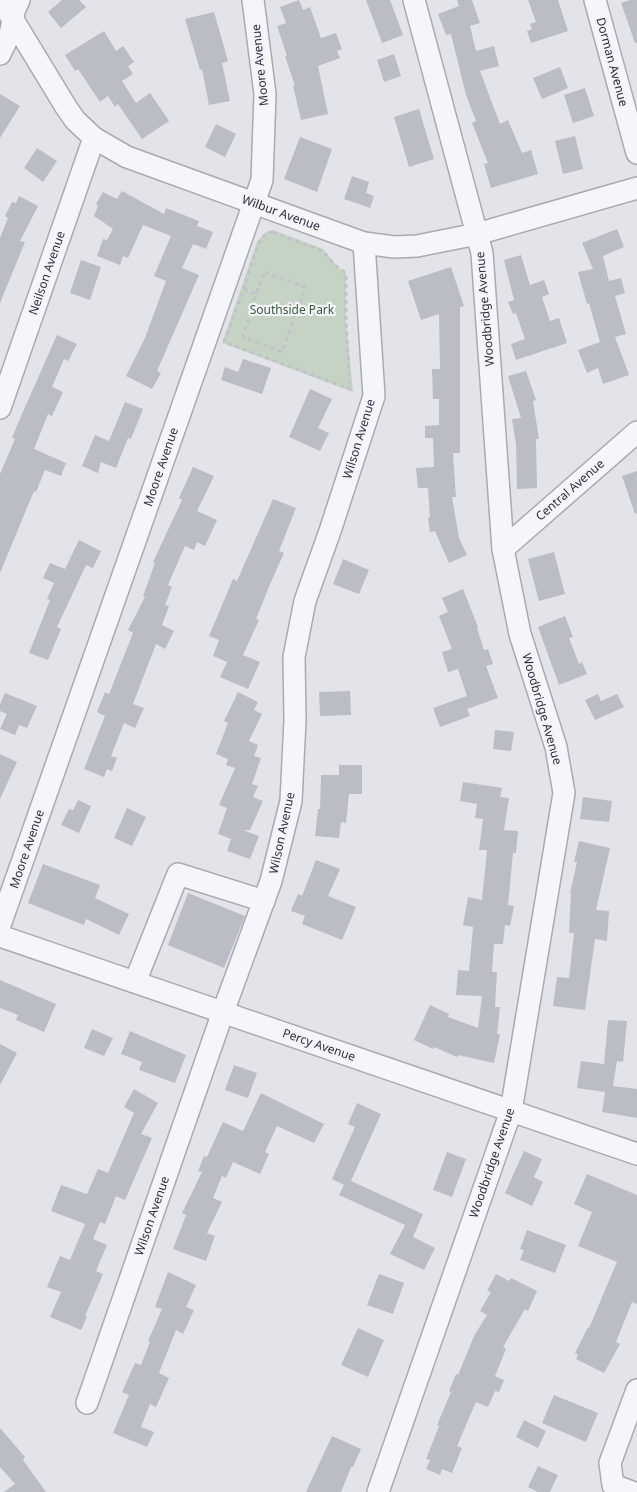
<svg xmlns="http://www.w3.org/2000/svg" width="637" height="1492" font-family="'Noto Sans',sans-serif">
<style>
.green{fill:#c5d3c5}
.building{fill:#babdc6}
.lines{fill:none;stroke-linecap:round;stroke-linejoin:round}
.minor-casing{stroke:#a8aab4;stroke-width:24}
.path{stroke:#c1c2c9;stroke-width:3;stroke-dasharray:4 4;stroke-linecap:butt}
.minor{stroke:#f5f6f9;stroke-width:21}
.labels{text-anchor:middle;stroke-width:4.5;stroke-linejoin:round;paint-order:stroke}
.street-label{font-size:12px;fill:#2c2f41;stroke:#f3f4f7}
.park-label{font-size:12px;fill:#3a5c3b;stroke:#f3f4f7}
</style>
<rect width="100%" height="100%" fill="#e3e4ea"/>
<polygon class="green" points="273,230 323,249 338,267 346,273 346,321 353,392 222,343 257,242 266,232"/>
<g class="building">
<polygon points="62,0 79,0 86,7 61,28 48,12"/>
<polygon points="299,0 303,10 310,7 321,38 336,33 342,49 337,51 340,58 318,66 328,114 301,120 293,86 295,86 285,56 287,56 277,26 286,23 280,7"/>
<polygon points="366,0 390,0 403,35 382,43"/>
<polygon points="457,0 472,0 480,23 470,26 476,51 494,46 499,66 480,71 500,124 508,120 522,153 531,150 538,174 491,188 484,164 488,163 472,123 476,121 466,95 451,34 446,35 438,14 459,6"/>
<polygon points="528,0 558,0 568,31 531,43 527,31 532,29 530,24 536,22"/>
<polygon points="630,0 637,0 637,43 635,43 621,3"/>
<polygon points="214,12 228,61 222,63 230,101 209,105 202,69 200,70 185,19"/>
<polygon points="104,31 116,51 123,46 134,62 128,66 133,74 122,81 136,103 150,93 169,121 142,139 118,104 115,107 108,96 100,102 78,69 75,71 65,55"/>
<polygon points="394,54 401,76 384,82 377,60"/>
<polygon points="560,67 568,88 542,99 533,78"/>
<polygon points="585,88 594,116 573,123 564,95"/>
<polygon points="0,94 20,106 0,138"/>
<polygon points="419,109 434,159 409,167 394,117"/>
<polygon points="216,124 236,134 225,157 205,147"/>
<polygon points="575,136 583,169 563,174 555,141"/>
<polygon points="300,137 332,149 317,192 284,179"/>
<polygon points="37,148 57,161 43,182 24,168"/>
<polygon points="352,176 369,182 366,193 374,196 370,208 344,199"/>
<polygon points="122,191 164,214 166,208 199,221 197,226 213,232 206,249 193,244 182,268 199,275 157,371 161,373 152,389 126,376 145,338 166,281 154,276 171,236 143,225 128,258 123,256 120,265 97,256 103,239 107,240 113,229 94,216 98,206 96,204 103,192 117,199"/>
<polygon points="19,196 38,206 20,241 25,242 0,303 0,238 8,218 5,216 12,202 16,203"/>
<polygon points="617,229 624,247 603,256 609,281 621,278 625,293 615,296 626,334 615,337 629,375 603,384 598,368 587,373 578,350 600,342 589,303 587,304 578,272 593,269 582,243"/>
<polygon points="521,255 530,285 544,280 549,294 542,297 550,321 559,318 567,343 516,360 511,344 525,339 516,313 513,314 508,302 514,300 504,260"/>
<polygon points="81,260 101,267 90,300 70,293"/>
<polygon points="451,267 464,306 460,307 460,453 453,453 456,497 452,497 459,538 467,555 449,563 435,531 430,532 428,518 430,517 428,488 418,488 416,468 434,467 433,438 425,438 425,426 439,425 439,399 433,399 432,369 440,369 439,314 421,320 408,281"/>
<polygon points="57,335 77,344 68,361 64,359 52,387 63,392 52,416 48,414 34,449 66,463 61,476 45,470 36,492 34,491 0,573 0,474 15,439 12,438 18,423"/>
<polygon points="243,359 271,368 262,394 221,380 225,367 238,372"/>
<polygon points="526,371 536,400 533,401 539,439 536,439 537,488 517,489 516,445 512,419 521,418 508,376"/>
<polygon points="310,389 332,399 318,428 329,433 320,451 289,437"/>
<polygon points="125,402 143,409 131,439 128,438 116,468 101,462 98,473 82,466 95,435 109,441"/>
<polygon points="193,467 214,476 197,511 217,520 205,546 197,542 194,550 185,546 168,585 172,587 165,605 169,606 162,625 174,631 165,649 156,644 133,704 144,708 135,728 124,723 111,756 117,758 112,771 107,769 104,777 84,769 105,716 97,712 105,692 109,694 133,633 128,630 145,597 143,596 155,563 153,562 182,500 179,498"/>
<polygon points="637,471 637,513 635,514 622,476"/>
<polygon points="273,499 296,508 279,551 284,553 271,582 256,619 259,620 243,655 260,662 248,689 220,677 227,662 213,656 219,640 209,636 233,579 237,581"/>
<polygon points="79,540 101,551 93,568 86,565 57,627 61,629 48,660 29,653 50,600 47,599 54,583 43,578 50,563 65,569"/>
<polygon points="554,552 565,594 539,601 528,559"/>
<polygon points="343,559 369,570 359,594 333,584"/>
<polygon points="463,589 478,627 477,628 484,650 488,649 493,664 486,666 498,698 467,709 470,716 440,727 433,708 467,696 458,669 448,672 442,652 452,649 439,616 448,612 442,598"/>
<polygon points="565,616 573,637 569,638 579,664 582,662 587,674 559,685 538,627"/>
<polygon points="350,691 351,715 320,716 319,692"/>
<polygon points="238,692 258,702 254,710 262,714 249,741 258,745 254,756 261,758 252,784 258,786 253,797 263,801 250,830 243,830 259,836 250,859 227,851 231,839 218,834 227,808 219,805 235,768 226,765 228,759 216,754 228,723 224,721"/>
<polygon points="5,693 37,706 27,728 19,725 15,735 0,729 7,714 0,711 0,704"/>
<polygon points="598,694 601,701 617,694 624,707 595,720 585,700"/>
<polygon points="495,730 514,732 511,751 493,749"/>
<polygon points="0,754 17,762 0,799"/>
<polygon points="339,765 362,765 362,794 349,794 346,823 341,822 339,838 315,836 318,809 320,809 321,775 339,775"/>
<polygon points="463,782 502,788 500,797 509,798 504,830 518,831 516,853 513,853 508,905 514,906 510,926 505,925 503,944 494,944 492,972 497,972 495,1007 500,1007 497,1034 500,1034 494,1063 458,1055 457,1057 434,1047 433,1049 414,1040 430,1005 449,1014 448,1017 478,1028 482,996 456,995 458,970 469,971 473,927 463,925 468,897 482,900 487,850 479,850 483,819 475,818 477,804 460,801"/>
<polygon points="583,797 612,801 609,822 580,819"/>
<polygon points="78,800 91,806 79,833 61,825 69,809 73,810"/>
<polygon points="127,808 146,817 132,846 114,838"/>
<polygon points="579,841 610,848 596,910 609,911 607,941 595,939 585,1010 553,1006 557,977 569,978 574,933 569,933 571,893 570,893 577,862 574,862"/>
<polygon points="316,860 340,869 328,896 356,907 342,940 302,924 305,916 291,911 298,894 302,896"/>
<polygon points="43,864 100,885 95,898 129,914 119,935 86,919 84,925 28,903"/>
<polygon points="188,893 245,916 224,968 168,945"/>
<polygon points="0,980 56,1004 44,1032 16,1020 18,1015 0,1008"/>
<polygon points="608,1020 627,1021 623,1062 617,1061 613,1086 637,1089 637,1118 602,1112 605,1092 577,1088 581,1061 604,1064"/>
<polygon points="92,1029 113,1038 104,1056 84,1048"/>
<polygon points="130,1031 186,1055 175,1083 139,1070 142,1062 121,1054"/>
<polygon points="0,1044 17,1053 0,1085"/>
<polygon points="234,1065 257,1073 248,1098 225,1090"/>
<polygon points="134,1089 158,1103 141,1134 152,1138 125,1200 116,1196 105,1224 100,1222 93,1239 107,1245 96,1271 103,1274 85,1316 87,1317 81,1330 50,1317 61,1292 47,1287 60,1256 70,1260 85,1224 51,1211 61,1185 87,1194 98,1169 108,1173 134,1113 124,1107"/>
<polygon points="261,1093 324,1124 314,1143 277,1126 265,1152 269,1154 260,1174 233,1162 226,1178 222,1176 213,1198 222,1202 207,1233 215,1236 206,1261 173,1249 186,1215 182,1213 202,1172 198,1171 204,1156 207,1157 223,1122 243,1131"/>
<polygon points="357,1103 381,1114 351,1181 423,1214 413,1237 435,1248 424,1270 390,1254 405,1225 339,1195 344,1185 332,1179 355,1127 348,1124"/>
<polygon points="524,1151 542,1159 534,1177 543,1182 532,1206 505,1193"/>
<polygon points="447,1152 466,1159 452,1197 433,1190"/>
<polygon points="587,1174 637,1195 637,1304 632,1302 616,1342 620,1344 604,1373 576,1359 578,1355 575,1353 588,1327 589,1328 617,1262 578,1246 592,1212 574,1204"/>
<polygon points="527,1230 566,1245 555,1273 520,1260 524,1250 520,1249"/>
<polygon points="168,1272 196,1285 186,1307 194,1310 183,1334 176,1330 159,1373 169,1378 156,1407 150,1404 141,1427 154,1432 147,1447 113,1433 129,1395 122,1392 135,1363 141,1365 150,1342 148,1341 162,1309 155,1307"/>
<polygon points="379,1274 404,1283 393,1314 367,1305"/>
<polygon points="496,1274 509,1281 511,1278 537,1291 528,1311 525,1309 503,1347 506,1349 495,1376 504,1380 499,1392 495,1391 488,1407 476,1402 457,1446 462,1448 452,1473 442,1469 440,1475 426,1469 430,1460 426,1459 439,1426 437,1425 451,1392 449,1391 456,1374 458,1375 474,1336 487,1315 480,1311 491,1292 487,1291"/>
<polygon points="358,1328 384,1340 368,1377 341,1365"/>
<polygon points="554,1395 598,1413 586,1442 542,1423"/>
<polygon points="524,1420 546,1431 538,1448 516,1437"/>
<polygon points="0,1428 25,1457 23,1460 46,1492 4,1492 15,1484 0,1467"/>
<polygon points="332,1436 361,1449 353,1467 351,1467 341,1492 306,1492"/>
<polygon points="538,1466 558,1475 550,1492 538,1492 528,1487"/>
</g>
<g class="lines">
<g class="minor-casing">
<g id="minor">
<polyline points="1,0 66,107 75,120 94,138 127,157 364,243 394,247 417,246 477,234 637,188"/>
<polyline points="595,0 637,153"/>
<polyline points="0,54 11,31 14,11 19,0"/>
<polyline points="0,408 94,138"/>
<polyline points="503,549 637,432"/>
<polyline points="0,925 262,180 265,94 253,0"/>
<polyline points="0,936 637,1154"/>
<polyline points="135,982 178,874 264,901"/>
<polyline points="87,1403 223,1012 271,881 291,801 295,720 294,657 305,601 330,531 374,396 364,243"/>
<polyline points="378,1492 511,1111 564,793 556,747 520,634 503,549 482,253 414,0"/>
<polyline points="632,1492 613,1485 610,1463 637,1390"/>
</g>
</g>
<g class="path">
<polygon points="273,232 322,251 337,267 346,273 346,321 350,389 224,342 244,289 258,244 266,233"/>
<polygon points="265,272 305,287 282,352 243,337 256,294"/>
<polyline points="244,289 256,294"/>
</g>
<use href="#minor" class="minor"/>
</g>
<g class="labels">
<g class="street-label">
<text transform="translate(612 62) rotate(75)" y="4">Dorman Avenue</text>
<text transform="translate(260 65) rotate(-96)" y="4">Moore Avenue</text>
<text transform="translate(281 213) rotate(20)" y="4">Wilbur Avenue</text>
<text transform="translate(47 273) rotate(-71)" y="4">Neilson Avenue</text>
<text transform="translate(485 309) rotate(-95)" y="4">Woodbridge Avenue</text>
<text transform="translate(359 439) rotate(-73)" y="4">Wilson Avenue</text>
<text transform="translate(161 467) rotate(-71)" y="4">Moore Avenue</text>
<text transform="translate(570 490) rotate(-41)" y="4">Central Avenue</text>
<text transform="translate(542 709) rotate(74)" y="4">Woodbridge Avenue</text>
<text transform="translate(282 833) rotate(-78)" y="4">Wilson Avenue</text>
<text transform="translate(27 849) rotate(-71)" y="4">Moore Avenue</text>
<text transform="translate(319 1045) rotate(19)" y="4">Percy Avenue</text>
<text transform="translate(492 1163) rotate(-71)" y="4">Woodbridge Avenue</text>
<text transform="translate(152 1216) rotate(-71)" y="4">Wilson Avenue</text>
</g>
<g class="park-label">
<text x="292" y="314">Southside Park</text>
</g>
</g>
</svg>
